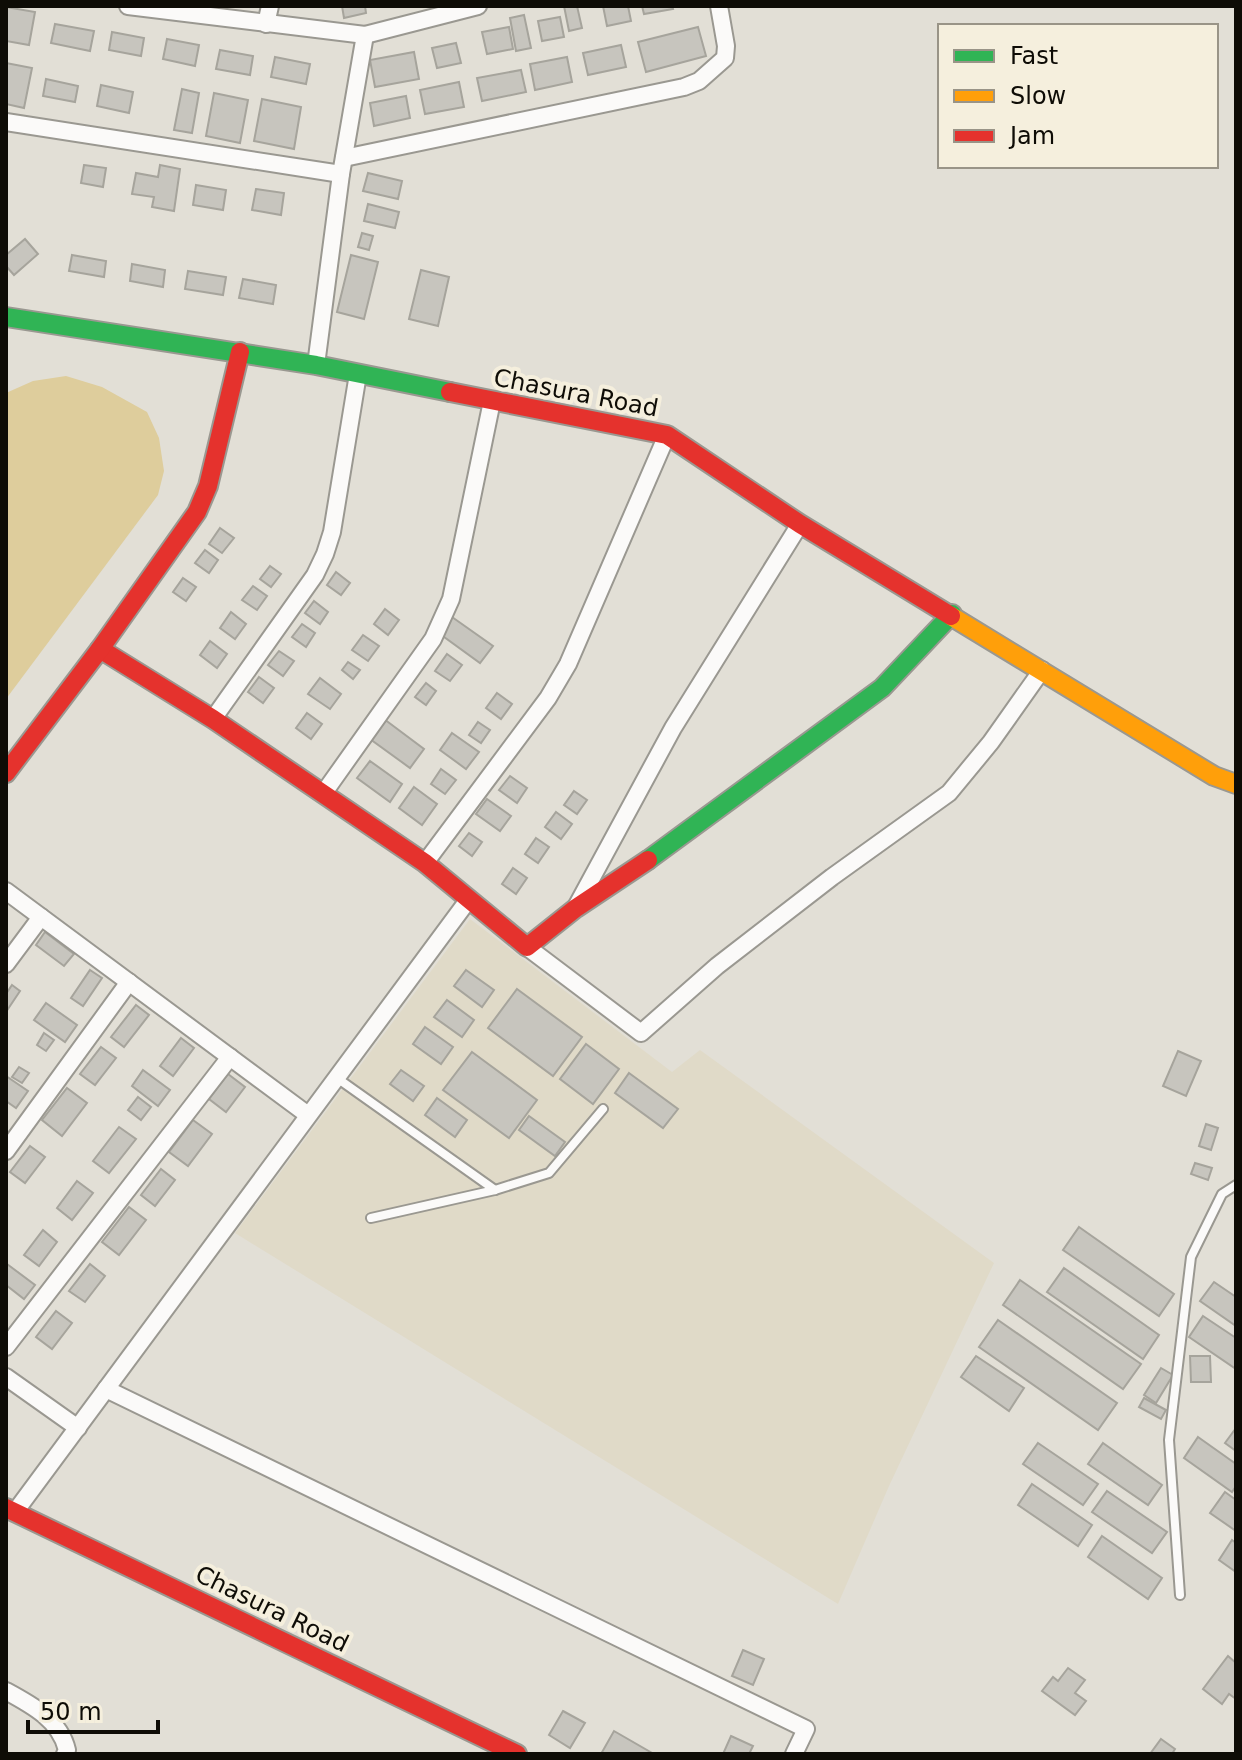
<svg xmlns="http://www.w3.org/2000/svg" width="1242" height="1760" font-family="'DejaVu Sans',sans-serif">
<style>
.built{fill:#e0dac8}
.green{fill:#decd9c}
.building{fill:#c7c5be;stroke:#a6a49c;stroke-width:2}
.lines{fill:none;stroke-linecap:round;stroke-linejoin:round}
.lane-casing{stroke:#9a9891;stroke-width:12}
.street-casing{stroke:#9a9891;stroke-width:20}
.fast-casing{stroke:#9a9891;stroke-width:22}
.slow-casing{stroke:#9a9891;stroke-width:22}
.jam-casing{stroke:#9a9891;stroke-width:22}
.lane{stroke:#fbfaf9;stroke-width:8}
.street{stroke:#fbfaf9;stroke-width:16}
.fast{stroke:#30b455;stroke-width:18}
.slow{stroke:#ff9f0a;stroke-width:18}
.jam{stroke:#e5322d;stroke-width:18}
.labels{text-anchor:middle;stroke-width:8;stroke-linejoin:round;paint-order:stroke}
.street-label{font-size:24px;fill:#0e0c06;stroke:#f5efdd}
</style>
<rect width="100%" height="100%" fill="#e2dfd6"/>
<polygon class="built" points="470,919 672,1072 700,1050 994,1263 889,1486 838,1604 235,1233"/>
<polygon class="green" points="66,376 102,387 147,412 159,438 164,471 158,495 6,699 6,393 33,381"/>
<g class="building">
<polygon points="342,6 365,6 366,13 344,18"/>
<polygon points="564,6 577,6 582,28 569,31"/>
<polygon points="603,6 628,6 631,21 607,26"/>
<polygon points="642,6 672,6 673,9 644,14"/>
<polygon points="6,7 35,12 29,45 6,41"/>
<polygon points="524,15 531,48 516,51 510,18"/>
<polygon points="560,17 564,37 542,41 538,21"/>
<polygon points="55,24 94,31 90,51 51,43"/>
<polygon points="509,27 513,49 487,54 482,32"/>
<polygon points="698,27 706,56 646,72 638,42"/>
<polygon points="112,32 144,38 141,56 109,50"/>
<polygon points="167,39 199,45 195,66 163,59"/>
<polygon points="456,43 461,63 437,68 432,48"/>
<polygon points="621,45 626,67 588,75 583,53"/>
<polygon points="220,50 253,56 250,75 216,69"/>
<polygon points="414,52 419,79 375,87 370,60"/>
<polygon points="275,57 310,64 306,84 271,77"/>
<polygon points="567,57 572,82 535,90 530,64"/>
<polygon points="6,63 32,68 24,108 6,104"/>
<polygon points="521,70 526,92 482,101 477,78"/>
<polygon points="46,79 78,86 75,102 43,96"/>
<polygon points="459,82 464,107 425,114 420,90"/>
<polygon points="101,85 133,92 129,113 97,106"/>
<polygon points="182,89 199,93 192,133 174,130"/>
<polygon points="214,93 248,100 240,143 206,136"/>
<polygon points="406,96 410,118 374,126 370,103"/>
<polygon points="262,99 301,107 294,149 254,141"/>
<polygon points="84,165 106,168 103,187 81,183"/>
<polygon points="160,165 180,169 174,211 152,207 154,197 132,194 136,173 158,177"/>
<polygon points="368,173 402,181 398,199 363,191"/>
<polygon points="196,185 226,190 223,210 193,205"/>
<polygon points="256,189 284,193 281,215 252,210"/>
<polygon points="368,204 399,212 395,228 364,221"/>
<polygon points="362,233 373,236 369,250 358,247"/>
<polygon points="25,239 38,254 14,275 6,266 6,255"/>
<polygon points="72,255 106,261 104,277 69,271"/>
<polygon points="351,255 378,262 364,319 337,312"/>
<polygon points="132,264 165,270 163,287 130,281"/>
<polygon points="421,270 449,277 438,326 409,319"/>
<polygon points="188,271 226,277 223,295 185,289"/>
<polygon points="243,279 276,285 273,304 239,298"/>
<polygon points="220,528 234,538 222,553 209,544"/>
<polygon points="205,550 218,560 209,573 195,563"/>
<polygon points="270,566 281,574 271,587 260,579"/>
<polygon points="336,572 350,583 341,595 327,585"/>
<polygon points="183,578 196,587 186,601 173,592"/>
<polygon points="253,586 267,596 257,610 242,600"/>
<polygon points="314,601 328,612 320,624 305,613"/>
<polygon points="385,609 399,620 388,635 374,624"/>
<polygon points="231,612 246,624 235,639 220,628"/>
<polygon points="452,617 493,646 480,663 440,634"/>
<polygon points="302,624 315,633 306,647 292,637"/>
<polygon points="363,635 379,646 368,661 352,650"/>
<polygon points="210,641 227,654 217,668 200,655"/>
<polygon points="279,651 294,661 283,676 268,665"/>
<polygon points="447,654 462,665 450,681 435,671"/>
<polygon points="348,662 360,670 353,679 342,670"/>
<polygon points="259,677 274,688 263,703 248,692"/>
<polygon points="320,678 341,694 330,709 308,694"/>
<polygon points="426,683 436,691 426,705 415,697"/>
<polygon points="497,693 512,704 501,719 486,708"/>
<polygon points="307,713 322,724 311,739 296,728"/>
<polygon points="384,719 424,749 410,768 370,739"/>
<polygon points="478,722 490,730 481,743 469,735"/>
<polygon points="452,733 479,752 466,769 440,750"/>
<polygon points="370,761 402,784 390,802 357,778"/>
<polygon points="441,769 456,780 445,794 431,784"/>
<polygon points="510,776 527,788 517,803 499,790"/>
<polygon points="414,787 437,804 422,825 399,808"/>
<polygon points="574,791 587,800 577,814 564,805"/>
<polygon points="487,799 511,816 500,831 476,814"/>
<polygon points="556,812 572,824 561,839 545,827"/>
<polygon points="469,833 482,842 472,856 459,846"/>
<polygon points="536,838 549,847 538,863 525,854"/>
<polygon points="513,868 527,878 516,894 502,884"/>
<polygon points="45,932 74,954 64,966 36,945"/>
<polygon points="90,970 102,978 83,1006 71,998"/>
<polygon points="466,970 494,990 482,1007 454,986"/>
<polygon points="12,985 20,991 6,1012 6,994"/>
<polygon points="517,989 582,1037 553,1076 488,1028"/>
<polygon points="447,1000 474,1020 462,1037 434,1017"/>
<polygon points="46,1003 77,1025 65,1042 34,1020"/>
<polygon points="136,1005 149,1015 124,1047 111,1037"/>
<polygon points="425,1027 453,1047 441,1064 413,1044"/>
<polygon points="44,1033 54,1040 46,1051 37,1045"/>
<polygon points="181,1038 194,1048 173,1076 160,1066"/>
<polygon points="586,1044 619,1069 593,1104 560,1079"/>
<polygon points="101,1047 116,1058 95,1085 80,1074"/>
<polygon points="1178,1051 1201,1061 1186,1096 1163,1086"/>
<polygon points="472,1052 537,1100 509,1138 443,1090"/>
<polygon points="19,1067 29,1073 22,1083 12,1077"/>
<polygon points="143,1070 170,1090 158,1106 132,1086"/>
<polygon points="401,1070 424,1086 413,1101 390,1084"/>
<polygon points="629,1073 678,1109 663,1128 615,1093"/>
<polygon points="228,1074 245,1087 226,1112 209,1099"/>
<polygon points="6,1076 28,1091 16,1108 6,1101"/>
<polygon points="67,1088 87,1103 62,1136 42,1120"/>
<polygon points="138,1097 151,1107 141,1120 128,1110"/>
<polygon points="437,1098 467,1120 455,1137 425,1115"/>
<polygon points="529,1116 565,1142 555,1156 519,1130"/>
<polygon points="193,1120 212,1134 188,1166 169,1152"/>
<polygon points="1206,1124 1218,1128 1211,1150 1199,1146"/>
<polygon points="119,1127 136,1139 109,1173 93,1161"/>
<polygon points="30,1146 45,1157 25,1183 10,1172"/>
<polygon points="1195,1163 1212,1168 1208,1180 1191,1174"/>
<polygon points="161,1169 175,1180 155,1206 141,1195"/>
<polygon points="77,1181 93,1193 72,1220 57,1208"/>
<polygon points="129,1207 146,1220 119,1255 102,1242"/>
<polygon points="1079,1227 1174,1294 1159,1316 1063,1250"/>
<polygon points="43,1230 57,1242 39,1266 24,1255"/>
<polygon points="7,1264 35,1285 24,1299 6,1285"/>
<polygon points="90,1264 105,1276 85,1302 69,1291"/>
<polygon points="1064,1268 1159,1335 1143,1359 1047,1292"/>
<polygon points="1020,1280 1141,1364 1123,1389 1003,1305"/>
<polygon points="1214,1282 1236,1297 1236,1326 1200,1301"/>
<polygon points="56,1311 72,1323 52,1349 36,1337"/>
<polygon points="1203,1316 1236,1338 1236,1369 1189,1337"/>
<polygon points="998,1320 1117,1403 1098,1430 979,1347"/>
<polygon points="976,1356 1024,1388 1009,1411 961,1377"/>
<polygon points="1190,1356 1210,1356 1211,1382 1191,1382"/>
<polygon points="1161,1368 1173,1375 1156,1403 1144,1395"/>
<polygon points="1144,1398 1166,1410 1161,1419 1139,1407"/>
<polygon points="1236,1428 1236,1451 1225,1443"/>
<polygon points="1198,1437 1236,1464 1236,1486 1232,1492 1184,1458"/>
<polygon points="1038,1443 1098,1484 1083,1505 1023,1464"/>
<polygon points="1103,1443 1162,1485 1148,1505 1088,1464"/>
<polygon points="1032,1484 1092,1525 1078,1546 1018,1505"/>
<polygon points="1107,1491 1167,1532 1152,1553 1092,1512"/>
<polygon points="1225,1492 1236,1500 1236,1531 1210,1513"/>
<polygon points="1102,1536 1162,1578 1148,1599 1088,1557"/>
<polygon points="1232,1540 1236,1543 1236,1572 1219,1560"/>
<polygon points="743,1650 764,1659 753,1685 732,1676"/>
<polygon points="1228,1656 1236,1663 1236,1699 1229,1694 1222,1704 1203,1689"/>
<polygon points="1068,1668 1085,1680 1075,1693 1086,1701 1075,1715 1042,1691 1053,1677 1058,1681"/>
<polygon points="563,1711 585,1723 570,1748 549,1735"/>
<polygon points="614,1731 652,1753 651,1754 601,1754"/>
<polygon points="731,1736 753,1746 749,1754 723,1754"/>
<polygon points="1161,1739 1175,1749 1172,1754 1150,1754"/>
</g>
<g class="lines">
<g class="lane-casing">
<g id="lane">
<polyline points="337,1078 495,1190"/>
<polyline points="371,1218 495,1190 549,1173 603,1109"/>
<polyline points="1180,1595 1169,1440 1191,1257 1222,1194 1236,1185"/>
</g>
</g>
<g class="street-casing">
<g id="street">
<polyline points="128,6 365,35 341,174 316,365"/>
<polyline points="266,24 270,6"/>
<polyline points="365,35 478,6"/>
<polyline points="6,122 341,174"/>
<polyline points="344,158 684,87 699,81 725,58 726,46 719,6"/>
<polyline points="213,719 315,575 325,554 332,532 358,374"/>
<polyline points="323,794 433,639 451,599 492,401"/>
<polyline points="425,863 548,698 568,664 667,435"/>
<polyline points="6,891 308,1115"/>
<polyline points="576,907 673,728 800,524"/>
<polyline points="527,947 641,1033 717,966 832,877 949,793 991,742 1042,670"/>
<polyline points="6,964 41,917"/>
<polyline points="6,1151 129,982"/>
<polyline points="6,1347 230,1057"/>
<polyline points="6,1377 78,1428"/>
<polyline points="106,1389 806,1729 794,1754"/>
<polyline points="15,1512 469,899"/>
<path d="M 6,1691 C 32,1705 60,1720 67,1750 L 65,1754"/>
</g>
</g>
<g class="fast-casing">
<g id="fast">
<polyline points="6,317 316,365 450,392"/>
<polyline points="648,860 882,688 952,614"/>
</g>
</g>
<g class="slow-casing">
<polyline id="slow" points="951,616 1214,776 1236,784"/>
</g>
<g class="jam-casing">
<g id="jam">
<polyline points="450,392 667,435 800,524 951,616"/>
<polyline points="100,649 213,719 425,863 527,947 576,908 648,860"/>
<polyline points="6,773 100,649 197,512 208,486 240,352"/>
<polyline points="6,1508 517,1754"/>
</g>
</g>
<use href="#lane" class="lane"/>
<use href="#street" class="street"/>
<use href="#fast" class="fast"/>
<use href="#slow" class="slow"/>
<use href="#jam" class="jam"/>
</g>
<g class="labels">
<g class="street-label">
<text transform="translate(576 393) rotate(11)" y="8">Chasura Road</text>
<text transform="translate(272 1609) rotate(26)" y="8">Chasura Road</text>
</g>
</g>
<rect width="1242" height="1760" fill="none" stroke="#0e0c06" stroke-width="16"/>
<rect x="938" y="24" width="280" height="144" fill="#f5efdd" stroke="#999487" stroke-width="2"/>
<rect x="954" y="50" width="40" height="12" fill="#30b455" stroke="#999487" stroke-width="2"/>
<text x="1010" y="64" font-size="24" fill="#0e0c06">Fast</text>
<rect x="954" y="90" width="40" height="12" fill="#ff9f0a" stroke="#999487" stroke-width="2"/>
<text x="1010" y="104" font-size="24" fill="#0e0c06">Slow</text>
<rect x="954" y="130" width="40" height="12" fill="#e5322d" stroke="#999487" stroke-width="2"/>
<text x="1010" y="144" font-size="24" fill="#0e0c06">Jam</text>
<path d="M28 1720v12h130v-12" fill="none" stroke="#0e0c06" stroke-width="4"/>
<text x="40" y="1720" font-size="24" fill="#0e0c06" stroke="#f5efdd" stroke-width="6" paint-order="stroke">50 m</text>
</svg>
